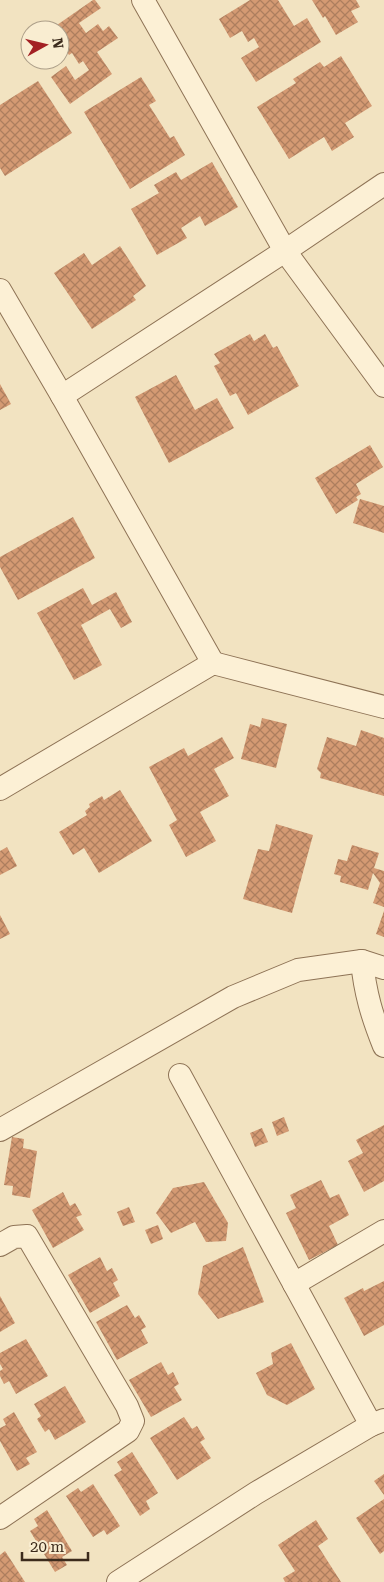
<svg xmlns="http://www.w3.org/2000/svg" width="384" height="1582" font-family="'Roboto Serif',serif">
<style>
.building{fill:url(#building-cross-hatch)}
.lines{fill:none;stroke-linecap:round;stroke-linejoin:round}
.minor-casing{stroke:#8e7356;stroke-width:24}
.minor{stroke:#fcf0d5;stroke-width:22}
</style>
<defs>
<pattern id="building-cross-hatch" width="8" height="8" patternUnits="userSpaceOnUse" patternTransform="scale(1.25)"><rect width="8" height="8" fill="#d49a73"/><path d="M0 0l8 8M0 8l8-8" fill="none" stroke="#ad7e5e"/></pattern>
</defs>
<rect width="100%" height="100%" fill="#f2e3c1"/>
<g class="building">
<polygon points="93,0 95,0 101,8 79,23 86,33 98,24 103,31 109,26 118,38 97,52 112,74 70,104 51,77 66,66 75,80 89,70 83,61 79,64 72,53 69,55 61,44 67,40 57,25"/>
<polygon points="250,0 278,0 294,26 307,18 321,42 256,82 241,58 259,47 254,38 248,42 242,31 230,38 219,19"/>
<polygon points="312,0 356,0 360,7 351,11 358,22 336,35 325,16 323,18"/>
<polygon points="341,56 372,106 345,123 354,137 332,151 324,137 289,159 257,107 296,83 293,79 320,62 324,67"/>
<polygon points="141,77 156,101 149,105 170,138 174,136 185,155 130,189 84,112"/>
<polygon points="38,81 72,133 5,176 0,168 0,105"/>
<polygon points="212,162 238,207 205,226 200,216 181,228 187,238 157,255 131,209 159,193 154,185 176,172 181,180"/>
<polygon points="120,246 146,286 133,296 136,300 92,329 54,273 84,253 92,265"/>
<polygon points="250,334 254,341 265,334 273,348 277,346 299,386 248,415 236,393 230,396 214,366 220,363 214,354"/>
<polygon points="176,375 195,410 217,398 234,428 169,463 135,397"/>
<polygon points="0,384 11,404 0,410"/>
<polygon points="370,445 383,467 356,484 361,494 356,497 358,500 336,514 315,478"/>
<polygon points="360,499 384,506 384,533 353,523"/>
<polygon points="73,517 95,558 18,600 0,567 0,557"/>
<polygon points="83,588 92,605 116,592 132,622 121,628 110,609 81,625 102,665 74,680 37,613"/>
<polygon points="262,718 287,724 276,768 241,759 250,724 260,727"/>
<polygon points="361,730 384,738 384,796 320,778 321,773 317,769 327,737 356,746"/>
<polygon points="222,737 234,758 214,769 229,796 200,812 216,841 186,857 169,825 177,820 149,767 184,748 188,756"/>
<polygon points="120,790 152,841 99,873 84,848 73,855 59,832 87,815 85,811 90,807 89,804 102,796 104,800"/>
<polygon points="276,824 313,835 292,913 243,899 258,849 269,851"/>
<polygon points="352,845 379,853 374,868 384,871 384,907 373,903 380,883 373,873 368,890 340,882 341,876 334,874 338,859 347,861"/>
<polygon points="7,847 17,866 0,875 0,851"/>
<polygon points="384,911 384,937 376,934"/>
<polygon points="0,915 10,934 0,939"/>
<polygon points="284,1117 289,1131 277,1136 272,1122"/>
<polygon points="384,1125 384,1181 364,1192 348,1161 363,1153 356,1140"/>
<polygon points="262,1128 268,1142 255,1147 250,1133"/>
<polygon points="12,1137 24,1139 23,1148 37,1151 30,1198 12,1195 13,1186 4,1185"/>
<polygon points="321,1180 330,1198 339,1194 349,1215 329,1226 338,1245 309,1260 286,1213 296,1208 290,1195"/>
<polygon points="204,1182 228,1223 226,1241 206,1242 195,1222 171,1233 156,1213 173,1188"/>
<polygon points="63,1192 70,1206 75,1203 82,1215 76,1217 84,1230 53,1248 32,1210"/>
<polygon points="129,1207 135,1222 123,1226 117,1212"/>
<polygon points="158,1225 163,1239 151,1244 145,1230"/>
<polygon points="243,1247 264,1302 218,1319 198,1294 203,1266"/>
<polygon points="100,1257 107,1271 112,1268 118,1280 113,1283 120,1296 90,1313 68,1275"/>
<polygon points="384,1281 384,1325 364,1336 344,1298 363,1288 364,1291"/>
<polygon points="0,1296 15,1323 0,1332"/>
<polygon points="127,1305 135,1318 139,1315 146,1327 141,1330 148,1343 117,1360 96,1322"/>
<polygon points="26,1339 48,1376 16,1394 9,1381 4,1384 0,1376 0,1371 3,1369 0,1364 0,1353"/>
<polygon points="291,1343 315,1389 287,1405 267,1395 256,1373 273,1364 271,1353"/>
<polygon points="161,1362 168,1375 173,1372 179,1384 174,1387 182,1400 151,1417 129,1380"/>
<polygon points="65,1386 86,1422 55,1440 49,1429 45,1432 37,1419 41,1416 34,1404"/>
<polygon points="14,1412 37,1452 26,1458 30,1464 17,1471 0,1441 0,1428 6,1425 3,1419"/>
<polygon points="184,1417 192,1429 197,1426 205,1439 200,1442 211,1458 177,1480 150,1438"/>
<polygon points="132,1452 158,1493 146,1501 150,1509 140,1516 114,1475 122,1470 117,1462"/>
<polygon points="384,1474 384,1495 374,1481"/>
<polygon points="93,1484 120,1526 107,1535 104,1530 93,1537 66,1496 78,1488 81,1492"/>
<polygon points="384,1499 384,1551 380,1554 356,1518"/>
<polygon points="47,1510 72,1551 62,1557 67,1565 55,1572 30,1531 38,1526 34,1519"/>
<polygon points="316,1520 328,1539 318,1546 341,1582 285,1582 283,1578 295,1571 278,1545"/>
<polygon points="5,1551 25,1582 0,1582 0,1555"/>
</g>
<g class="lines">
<g class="minor-casing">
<g id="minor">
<polyline points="143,0 285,251 384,386"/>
<polyline points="0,290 62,396 213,663"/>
<polyline points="62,396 285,251 384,184"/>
<polyline points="0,789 213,663 384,707"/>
<path d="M 362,961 C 365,993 372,1016 384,1046"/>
<polyline points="180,1075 371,1425"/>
<polyline points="0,1130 233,997 298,970 362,961 384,968"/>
<polyline points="0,1245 14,1237 27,1236 127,1406 133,1421 128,1431 0,1518"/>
<polyline points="294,1284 384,1231"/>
<polyline points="118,1582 256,1493 371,1425 384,1420"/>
</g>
</g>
<use href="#minor" class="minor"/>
</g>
<g transform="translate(45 45) rotate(82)"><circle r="24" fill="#f9edd1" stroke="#ad9f89"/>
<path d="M0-4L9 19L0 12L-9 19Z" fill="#a32023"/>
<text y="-8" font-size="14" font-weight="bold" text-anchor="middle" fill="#3c2b1c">N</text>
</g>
<path d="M22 1552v8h66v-8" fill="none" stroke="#3c2b1c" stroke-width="2.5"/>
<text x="30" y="1552" font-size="15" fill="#3c2b1c" stroke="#f9edd1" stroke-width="4" paint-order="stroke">20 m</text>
</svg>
